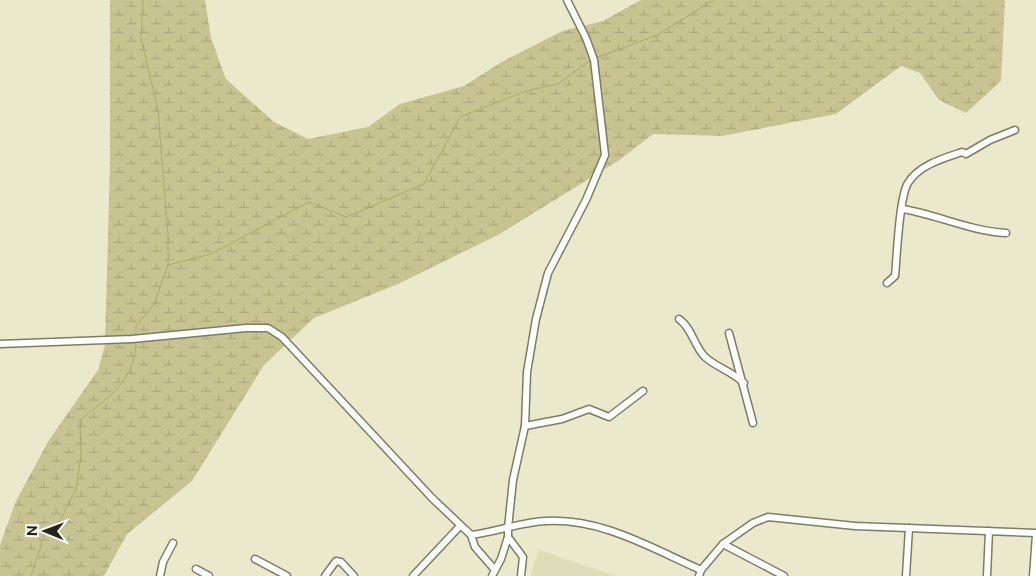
<svg xmlns="http://www.w3.org/2000/svg" width="1036" height="576" font-family="'Public Sans',sans-serif">
<style>
.built{fill:#deddb9}
.wetland{fill:url(#wetland-marsh)}
.lines{fill:none;stroke-linecap:round;stroke-linejoin:round}
.stream{stroke:#aea968;stroke-width:1}
.minor-casing{stroke:#7e7d63;stroke-width:9}
.minor{stroke:#fff;stroke-width:6}
</style>
<defs>
<pattern id="wetland-marsh" width="20" height="14" patternUnits="userSpaceOnUse" patternTransform="scale(1.25)"><rect width="20" height="14" fill="#c7c492"/><path d="M1 5h8M5 5V1M11 12h8M15 12V8" fill="none" stroke="#aba87d"/></pattern>
</defs>
<rect width="100%" height="100%" fill="#eae9cc"/>
<polygon class="built" points="539,550 616,576 530,576"/>
<polygon class="wetland" points="110,0 205,0 211,38 226,79 274,122 308,139 368,127 400,104 464,86 500,63 562,31 603,21 641,0 1005,0 1001,81 966,113 939,100 920,73 901,66 836,114 722,136 653,134 618,161 498,235 398,284 314,318 264,365 192,481 127,534 104,576 0,576 0,545 16,501 49,440 98,370 105,345 110,164"/>
<g class="lines">
<g class="stream">
<polyline points="596,58 657,35 714,0"/>
<polyline points="168,265 211,254 309,202 346,217 424,184 460,117 526,91 558,84 592,59"/>
<polyline points="136,336 136,326 154,304 168,265 168,235 158,110 141,39 143,0"/>
<path d="M 31,576 L 42,543 L 37,535 L 60,521 L 76,489 L 81,456 L 80,420 C 108,397 135,382 136,342"/>
</g>
<g class="minor-casing">
<g id="minor">
<path d="M 903,209 C 938,215 970,231 1006,233"/>
<path d="M 887,283 L 895,276 C 897,256 899,197 908,183 C 919,165 944,158 962,152 L 966,154 L 990,140 L 1015,130"/>
<path d="M 679,319 C 692,328 694,346 705,357 C 716,367 731,371 744,383"/>
<polyline points="729,333 753,423"/>
<path d="M 0,344 L 132,339 L 246,328 L 268,328 L 282,337 L 432,498 L 471,535 C 496,532 521,522 546,521 C 602,518 651,548 701,570"/>
<polyline points="525,426 562,419 589,409 609,417 643,391"/>
<polyline points="471,535 475,547 495,570"/>
<polyline points="723,544 784,576"/>
<polyline points="255,559 287,576"/>
<polyline points="196,569 209,576"/>
<polyline points="160,576 163,562 173,543"/>
<polyline points="325,576 336,561 341,562 354,576"/>
<polyline points="413,576 460,526"/>
<polyline points="492,576 501,559 508,537"/>
<polyline points="521,576 523,557 508,537 508,528 513,480 525,426 527,372 536,319 548,273 586,200 605,155 594,60 586,38 567,0"/>
<polyline points="699,576 701,570 723,544 753,523 768,517 855,526 1036,533"/>
<polyline points="906,576 909,528"/>
<polyline points="987,576 989,531"/>
<polyline points="1033,576 1036,535"/>
</g>
</g>
<use href="#minor" class="minor"/>
</g>
<g transform="translate(45 531) rotate(271)" stroke="#ffffff" stroke-width="4" paint-order="stroke">
<path d="M0-4L9 19L0 12L-9 19Z" fill="#242419"/>
<text y="-8" font-size="14" font-weight="bold" text-anchor="middle" fill="#242419">N</text>
</g>
</svg>
